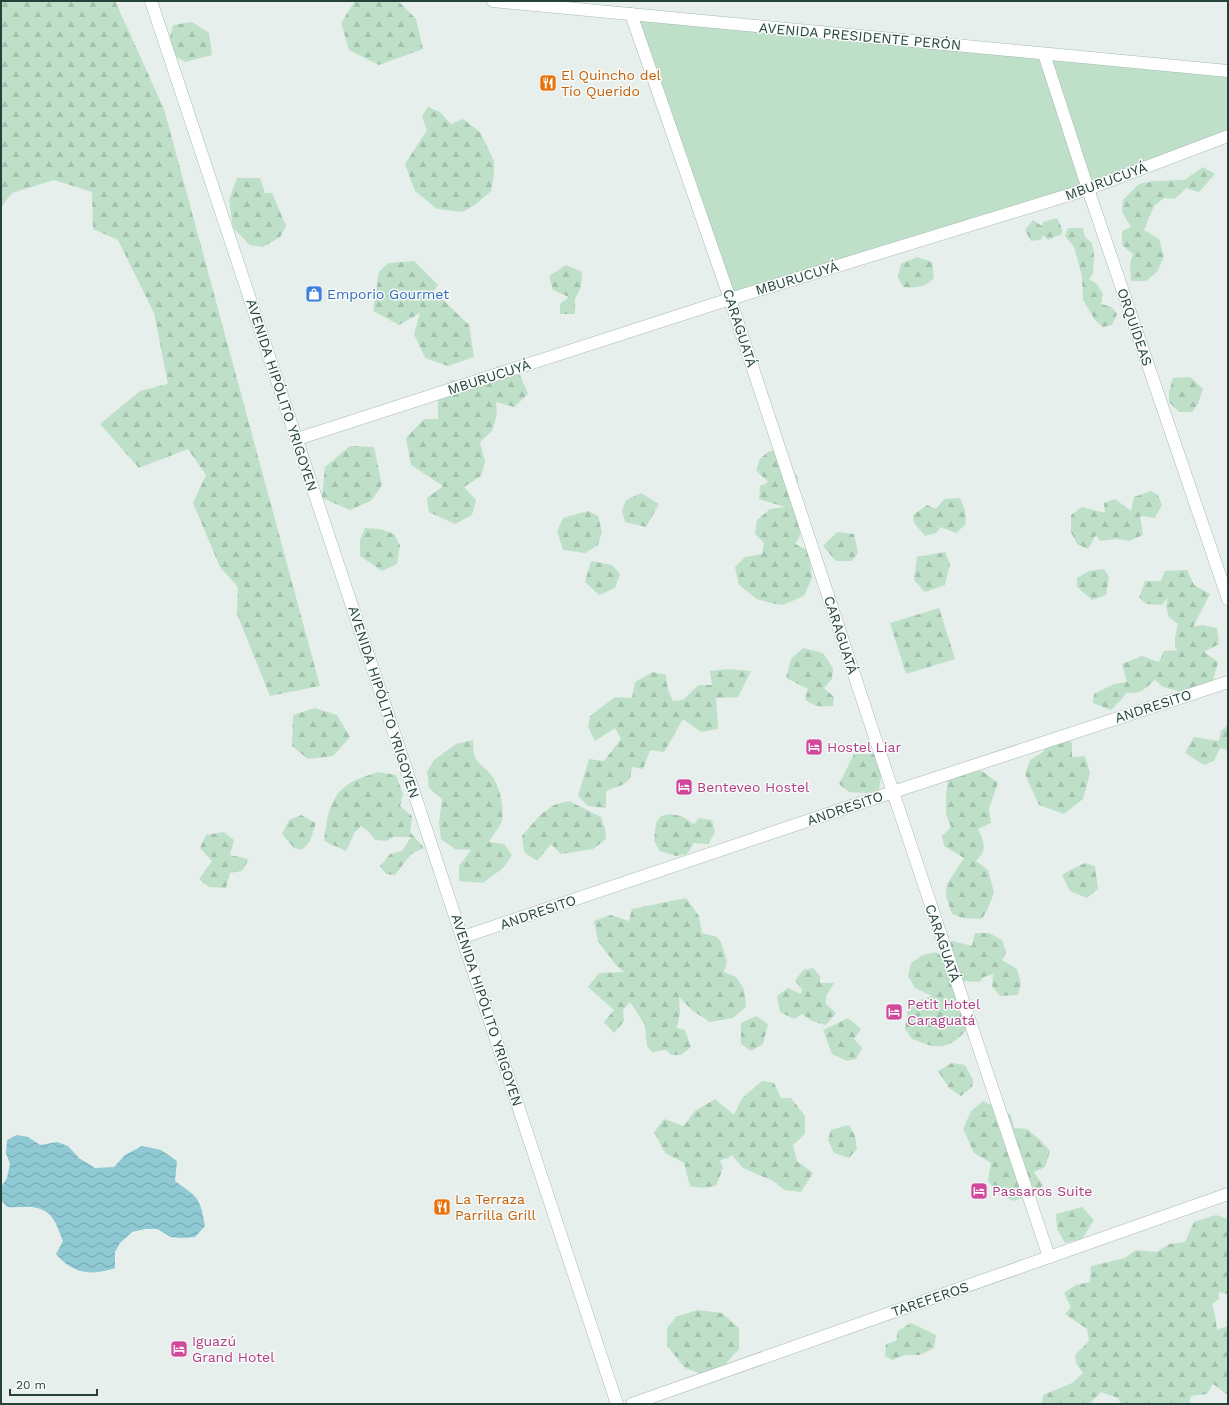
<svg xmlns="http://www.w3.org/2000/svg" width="1229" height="1405" font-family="'Work Sans',sans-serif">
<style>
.forest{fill:url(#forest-firs)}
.green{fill:#bfe0c8}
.water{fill:url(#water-waves)}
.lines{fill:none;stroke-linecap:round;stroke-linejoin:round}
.minor-casing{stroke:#a8b8b2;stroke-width:13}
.secondary-casing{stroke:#a4bbb3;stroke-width:13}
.minor{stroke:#fff;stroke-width:12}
.secondary{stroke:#fff;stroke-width:12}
.labels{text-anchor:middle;stroke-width:3;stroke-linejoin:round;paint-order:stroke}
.street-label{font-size:14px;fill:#24423a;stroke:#f7fbf9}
.food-label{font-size:14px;fill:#c56008;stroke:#f7fbf9;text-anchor:start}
.shop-label{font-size:14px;fill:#366cbe;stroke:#f7fbf9;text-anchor:start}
.hotel-label{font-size:14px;fill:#b23c85;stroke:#f7fbf9;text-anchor:start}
</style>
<defs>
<pattern id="forest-firs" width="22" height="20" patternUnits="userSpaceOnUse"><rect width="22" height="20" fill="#bfe0c8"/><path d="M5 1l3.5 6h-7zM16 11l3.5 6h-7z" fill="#a4c1ad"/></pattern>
<pattern id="water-waves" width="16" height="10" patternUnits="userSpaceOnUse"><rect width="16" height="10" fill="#8ec9d4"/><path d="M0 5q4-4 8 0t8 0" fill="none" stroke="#74a5ad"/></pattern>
</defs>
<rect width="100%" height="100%" fill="#e6efeb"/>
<g class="forest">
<polygon points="1,1 115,1 164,109 320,686 270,696 237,614 238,587 220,567 193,503 206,475 188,449 139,468 100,424 140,391 168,384 154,313 118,240 93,229 92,192 54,180 12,193 1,207"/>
<polygon points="355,1 398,1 416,19 423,49 379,65 349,50 341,23"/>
<polygon points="192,22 209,33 212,55 185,62 167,51 173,25"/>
<polygon points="428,107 440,112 451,124 463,119 480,132 494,161 494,174 491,191 476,204 463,212 437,209 415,191 405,164 427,130 422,116"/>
<polygon points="1203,167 1215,174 1199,192 1186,188 1175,199 1164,198 1154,206 1144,230 1159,239 1164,257 1157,272 1146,281 1131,281 1130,264 1133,254 1122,245 1122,231 1131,227 1122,212 1123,200 1139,184 1154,181 1184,180"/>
<polygon points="237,178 260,178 265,193 272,193 286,226 280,237 263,247 250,245 233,228 229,200"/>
<polygon points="1057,218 1062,229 1062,234 1048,240 1043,235 1041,240 1031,241 1025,230 1033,220 1042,226 1043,222"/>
<polygon points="1068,228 1083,228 1085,237 1092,243 1094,254 1093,273 1089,279 1097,284 1103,294 1101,304 1112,307 1117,314 1112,325 1103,327 1095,320 1083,300 1082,276 1074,247 1065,236"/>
<path d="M 917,257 L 932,262 L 934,278 C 923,288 917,288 903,287 L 898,277 L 901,264 Z"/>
<polygon points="414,261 438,285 428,298 443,300 469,325 474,357 448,366 425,358 414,334 420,313 399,325 373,311 379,272 388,263"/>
<polygon points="566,265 582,272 581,287 575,299 575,314 560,314 560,304 569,297 553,290 549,276"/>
<polygon points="497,366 520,375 528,394 514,407 496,402 497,414 492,431 480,442 485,462 481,476 464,487 476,500 472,515 455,524 429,512 427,498 443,486 411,465 406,438 424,419 438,419 438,400 451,380 475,382 483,386"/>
<polygon points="1190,377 1203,389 1198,404 1192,412 1179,412 1169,402 1169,392 1173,378"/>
<polygon points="350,446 374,447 382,485 371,501 350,510 322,498 325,467"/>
<path d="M 769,451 L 774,451 L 786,459 L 784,469 L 798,476 L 797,503 L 788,506 L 792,506 C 799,520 806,530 795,544 L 809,551 L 812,578 L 804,596 L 783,605 L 770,603 L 757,599 L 739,585 L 735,567 L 745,557 L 762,554 L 764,543 L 755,534 L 757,520 L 770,509 L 785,507 L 759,499 L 760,486 L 768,482 L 756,470 L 760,459 Z"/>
<polygon points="1151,491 1158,495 1162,505 1155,518 1140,516 1143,535 1129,541 1117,539 1100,541 1096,535 1088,549 1077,544 1071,532 1071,515 1082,507 1105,513 1104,503 1115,499 1131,511 1134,497"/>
<polygon points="641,493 659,504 646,527 625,522 622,511 626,500"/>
<polygon points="960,498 965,511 966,524 956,533 941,527 936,533 925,536 914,523 913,515 927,505 936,509 944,499"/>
<polygon points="588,511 598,516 602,532 598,545 585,553 563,550 557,531 563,518"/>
<polygon points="365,528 380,529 394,534 400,545 397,564 382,571 360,556 360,540"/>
<polygon points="837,532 854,534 858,553 852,561 836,561 823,546"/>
<polygon points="945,552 950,564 945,585 925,592 914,580 917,557"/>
<polygon points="591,561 612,565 620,574 615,588 599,595 585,582"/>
<polygon points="1104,569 1109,577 1106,595 1092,600 1077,587 1077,578 1089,571"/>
<path d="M 1187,570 L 1194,585 L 1210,594 L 1193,627 L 1202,625 L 1217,628 L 1219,644 L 1204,652 L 1218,662 L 1210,692 L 1190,694 L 1163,687 L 1155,680 C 1144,689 1141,694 1126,693 L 1121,700 L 1111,710 L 1093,703 L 1094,694 L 1114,684 L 1127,682 L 1122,664 L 1142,656 L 1159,662 L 1164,651 L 1178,650 L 1175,648 L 1175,637 L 1178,624 L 1169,617 L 1166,606 L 1168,597 L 1162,605 L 1147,604 L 1139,598 L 1145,581 L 1161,581 L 1165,571 Z"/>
<polygon points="939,608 955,659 906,674 890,623"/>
<path d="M 803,648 L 823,653 L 833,668 L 832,679 L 824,688 L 834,697 L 833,706 C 821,707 814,707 805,699 L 808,689 L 786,678 L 791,659 Z"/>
<polygon points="729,669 751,671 738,697 716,698 718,729 701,732 683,719 664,752 650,750 643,769 632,767 630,779 622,785 606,791 606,808 588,806 578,796 589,759 604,761 621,739 615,728 595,741 588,727 590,716 615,697 632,698 635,682 653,672 666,675 668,690 673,701 683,700 698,685 712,685 710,671"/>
<polygon points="315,708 337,715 350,737 333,756 308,759 292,746 293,715"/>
<polygon points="1228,725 1228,750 1220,748 1214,761 1204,765 1185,753 1194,737 1219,741 1221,731"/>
<polygon points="1056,731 1072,743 1072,757 1085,756 1090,773 1083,799 1064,814 1039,805 1025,774 1030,760 1043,752"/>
<path d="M 473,740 C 473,765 479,760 492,776 C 500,787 504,807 502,820 C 500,827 493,835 489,842 L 504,844 L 512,855 L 503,868 L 483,883 L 459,881 L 459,866 L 471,850 L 455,849 L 441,839 L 439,823 L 442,799 L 429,788 L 427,772 L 434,760 L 456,744 Z"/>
<polygon points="854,754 876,754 882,772 879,790 866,793 849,792 839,784"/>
<path d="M 958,765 L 982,771 L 998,783 L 989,808 L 991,823 L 978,829 C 984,842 988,850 976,861 L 988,870 L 994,893 L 988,908 L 982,919 L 963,918 L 952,914 L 946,896 L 947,884 L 964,858 L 944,846 L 942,836 L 951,827 L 946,815 L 946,795 L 948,780 Z"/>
<path d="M 378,772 L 396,775 L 403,794 L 400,806 L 412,816 L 410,832 L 424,848 L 411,854 L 395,875 L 386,874 L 380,866 L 390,854 L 402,851 L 411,837 L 394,837 L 385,841 L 375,840 L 368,831 L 361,826 L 355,832 L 346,851 L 324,841 C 327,820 328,799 347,785 C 353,780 370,775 378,772 Z"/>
<polygon points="569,801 601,817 605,829 606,839 593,849 561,854 551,844 537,861 524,852 522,836 540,815 554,805"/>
<polygon points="670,814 681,816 694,824 699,818 712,820 715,833 708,844 694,843 687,854 676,856 660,851 654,841 656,823 661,816"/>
<polygon points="301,815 316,823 310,841 302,850 294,848 282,834 289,820"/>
<polygon points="224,832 234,840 230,855 249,859 242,871 230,873 226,888 209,887 199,879 212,861 200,848 206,835"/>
<polygon points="1085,863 1095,866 1098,889 1087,898 1070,891 1062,875 1070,870"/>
<polygon points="686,898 699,916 702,933 717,937 721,942 727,962 724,972 736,977 744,989 746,1007 733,1018 710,1022 693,1011 679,997 680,1012 677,1028 685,1030 691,1047 681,1055 671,1055 666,1050 652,1052 647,1046 645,1025 630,1002 623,1010 624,1021 614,1033 604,1022 614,1010 588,987 599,973 624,972 615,964 598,941 594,921 611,915 629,921 632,909"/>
<path d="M 975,933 L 989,933 L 1002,940 L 1006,952 L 1002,960 L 1017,969 L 1021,983 L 1018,995 L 1000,996 L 992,986 L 993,974 L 984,977 L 979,982 L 964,981 L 959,989 L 957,1005 L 971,1025 C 961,1036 950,1049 933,1046 C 926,1045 919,1041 912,1039 L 905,1029 L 908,1010 L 917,1001 L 932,996 L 915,988 L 908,976 L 911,963 L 923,955 L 936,952 L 944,958 L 946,949 L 952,941 L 972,946 Z"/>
<polygon points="813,968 820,976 820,983 834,983 826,996 826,1004 836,1013 826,1025 812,1021 802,1014 794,1019 780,1012 777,996 788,988 801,994 802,989 795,981 803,970"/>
<polygon points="756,1016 768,1024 763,1044 751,1051 741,1044 741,1023"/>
<polygon points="848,1018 861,1029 854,1039 862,1048 856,1059 847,1061 832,1054 823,1030"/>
<polygon points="952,1063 965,1065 973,1080 972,1087 961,1096 949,1088 938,1071"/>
<polygon points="762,1081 774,1083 781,1098 791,1098 805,1116 805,1134 793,1145 797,1161 813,1173 801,1192 784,1190 775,1182 743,1168 732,1155 728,1158 720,1160 723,1168 716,1186 701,1188 690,1186 684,1163 665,1153 654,1132 664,1119 684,1126 695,1111 715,1099 734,1115 742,1098"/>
<polygon points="983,1101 1011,1115 1014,1128 1027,1129 1040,1140 1050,1151 1045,1167 1034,1172 1043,1185 1035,1193 1013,1201 997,1193 988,1181 991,1163 974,1153 963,1129 971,1111"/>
<polygon points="849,1125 855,1136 857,1149 849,1158 834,1153 828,1140 831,1130"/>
<polygon points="1082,1207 1094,1220 1082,1239 1065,1243 1057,1229 1056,1214"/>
<polygon points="1216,1215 1228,1219 1228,1294 1219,1292 1219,1299 1212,1304 1215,1315 1217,1330 1228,1326 1228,1395 1213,1384 1207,1394 1191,1396 1189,1404 1121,1404 1118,1398 1101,1392 1089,1404 1042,1404 1043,1395 1072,1383 1083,1373 1076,1363 1075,1355 1089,1341 1087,1329 1065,1314 1071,1307 1064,1293 1076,1285 1090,1282 1091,1266 1125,1258 1136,1250 1157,1252 1169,1244 1185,1242 1194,1222"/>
<polygon points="697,1310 722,1313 739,1328 739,1349 723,1367 702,1374 685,1368 667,1346 667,1328 676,1317"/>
<polygon points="911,1323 936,1335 934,1348 920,1355 905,1355 892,1360 885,1356 886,1344 896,1341 898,1331"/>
</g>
<polygon class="green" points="631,14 1228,71 1228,136 1088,189 730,299"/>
<path class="water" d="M 17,1135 L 28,1137 L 40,1145 L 57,1142 L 68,1146 L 79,1158 L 95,1168 L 114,1167 L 125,1155 L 142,1146 L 161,1150 L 177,1161 L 175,1181 C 199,1198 200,1198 205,1226 L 195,1237 L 181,1238 L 171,1237 L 157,1229 L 145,1229 L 132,1232 L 120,1243 L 115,1252 L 115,1268 C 91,1276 73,1274 56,1254 L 63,1241 C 56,1223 53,1210 32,1207 C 24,1206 15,1208 7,1207 L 1,1200 L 1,1187 L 7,1178 L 10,1164 L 6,1153 L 7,1140 Z"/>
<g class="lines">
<g class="minor-casing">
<g id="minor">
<polyline points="631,14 730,299 893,792 1049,1257"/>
<polyline points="1044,54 1088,189 1228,599"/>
<polyline points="297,439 730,299 1088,189 1228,136"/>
<polyline points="463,937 893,792 1228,682"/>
<polyline points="632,1404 1228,1194"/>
</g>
</g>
<g class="secondary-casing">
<g id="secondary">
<polyline points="151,1 617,1404"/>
<polyline points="493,1 1228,71"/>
</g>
</g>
<use href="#minor" class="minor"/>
<use href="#secondary" class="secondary"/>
</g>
<defs>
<g id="restaurant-square" transform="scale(0.9)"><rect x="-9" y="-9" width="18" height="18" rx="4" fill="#e8710a" stroke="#f7fbf9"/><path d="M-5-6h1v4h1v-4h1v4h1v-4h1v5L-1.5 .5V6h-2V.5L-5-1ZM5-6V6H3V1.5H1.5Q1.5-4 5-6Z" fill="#fff"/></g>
<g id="shop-square" transform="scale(0.9)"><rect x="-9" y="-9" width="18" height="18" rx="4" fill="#3f7fe0" stroke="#f7fbf9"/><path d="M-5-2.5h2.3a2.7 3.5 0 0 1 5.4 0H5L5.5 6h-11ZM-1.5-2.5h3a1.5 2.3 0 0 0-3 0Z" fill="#fff"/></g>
<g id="hotel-square" transform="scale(0.9)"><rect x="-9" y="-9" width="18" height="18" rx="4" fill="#d1479c" stroke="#f7fbf9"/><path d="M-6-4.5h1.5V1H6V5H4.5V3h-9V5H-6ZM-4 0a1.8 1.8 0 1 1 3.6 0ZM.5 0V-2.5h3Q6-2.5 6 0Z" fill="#fff"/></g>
</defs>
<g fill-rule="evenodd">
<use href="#restaurant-square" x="548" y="83"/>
<use href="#shop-square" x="314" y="294"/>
<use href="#hotel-square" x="814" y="747"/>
<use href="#hotel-square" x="684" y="787"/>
<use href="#hotel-square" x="894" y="1012"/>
<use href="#hotel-square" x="979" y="1191"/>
<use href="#restaurant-square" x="442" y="1207"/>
<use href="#hotel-square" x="179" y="1349"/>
</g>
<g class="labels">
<g class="street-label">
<text transform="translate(860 36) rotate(5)" y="5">AVENIDA PRESIDENTE PERÓN</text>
<text transform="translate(1106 181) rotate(-20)" y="5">MBURUCUYÁ</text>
<text transform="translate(797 278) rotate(-17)" y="5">MBURUCUYÁ</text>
<text transform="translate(1135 327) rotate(71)" y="5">ORQUÍDEAS</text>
<text transform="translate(740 328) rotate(72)" y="5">CARAGUATÁ</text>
<text transform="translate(489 377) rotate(-18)" y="5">MBURUCUYÁ</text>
<text transform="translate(282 395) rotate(72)" y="5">AVENIDA HIPÓLITO YRIGOYEN</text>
<text transform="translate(841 635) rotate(72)" y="5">CARAGUATÁ</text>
<text transform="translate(384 702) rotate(72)" y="5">AVENIDA HIPÓLITO YRIGOYEN</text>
<text transform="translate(1153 706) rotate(-18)" y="5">ANDRESITO</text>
<text transform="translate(845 808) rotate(-19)" y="5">ANDRESITO</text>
<text transform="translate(538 912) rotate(-19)" y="5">ANDRESITO</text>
<text transform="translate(943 943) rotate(71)" y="5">CARAGUATÁ</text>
<text transform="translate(487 1010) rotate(72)" y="5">AVENIDA HIPÓLITO YRIGOYEN</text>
<text transform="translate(930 1299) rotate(-19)" y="5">TAREFEROS</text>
</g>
<g class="food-label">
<text x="561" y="80">El Quincho del<tspan x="561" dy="16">Tío Querido</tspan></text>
<text x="455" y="1204">La Terraza<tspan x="455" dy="16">Parrilla Grill</tspan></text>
</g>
<g class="shop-label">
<text x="327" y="299">Emporio Gourmet</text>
</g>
<g class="hotel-label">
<text x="827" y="752">Hostel Liar</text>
<text x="697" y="792">Benteveo Hostel</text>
<text x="907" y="1009">Petit Hotel<tspan x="907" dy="16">Caraguatá</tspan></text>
<text x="992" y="1196">Passaros Suite</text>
<text x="192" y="1346">Iguazú<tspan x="192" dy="16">Grand Hotel</tspan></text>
</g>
</g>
<rect width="1229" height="1405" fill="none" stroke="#24423a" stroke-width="4"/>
<path d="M10 1389v6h87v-6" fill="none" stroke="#24423a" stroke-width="2"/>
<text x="16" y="1389" font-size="12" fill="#24423a" stroke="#f7fbf9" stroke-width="3" paint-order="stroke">20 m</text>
</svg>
